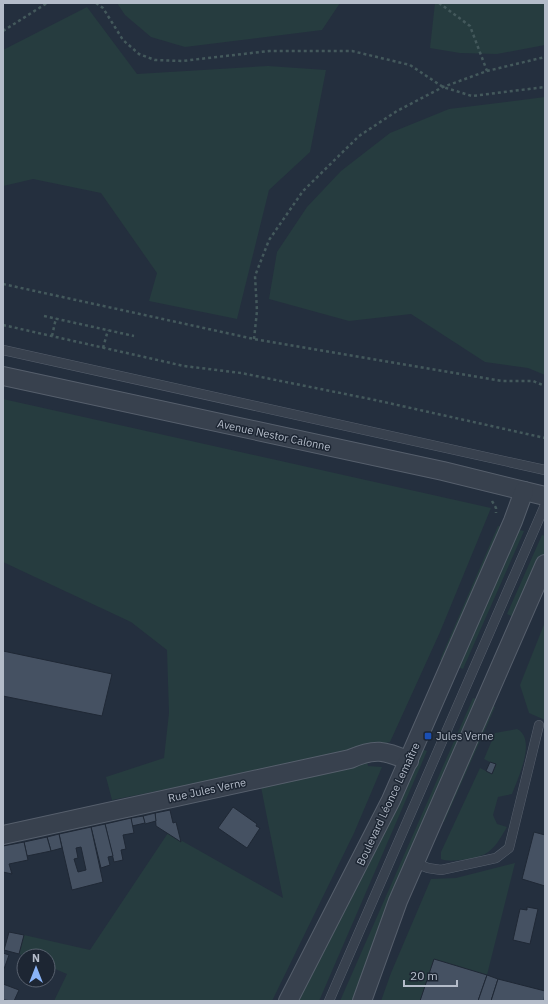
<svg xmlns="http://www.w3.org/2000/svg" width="548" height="1004" font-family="'IBM Plex Sans',sans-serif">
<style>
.green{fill:#263c3f}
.building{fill:#455162;stroke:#1f2835;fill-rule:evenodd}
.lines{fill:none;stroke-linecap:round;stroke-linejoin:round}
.lane-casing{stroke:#565f6c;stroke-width:10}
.street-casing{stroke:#565f6c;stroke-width:20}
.path{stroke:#44595c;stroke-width:2.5;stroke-dasharray:3 3;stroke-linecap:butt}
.lane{stroke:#38414e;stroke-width:9}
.street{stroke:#38414e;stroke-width:18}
.transit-dot{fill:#1a4fb4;stroke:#1d2633;stroke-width:1.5}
.labels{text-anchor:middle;stroke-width:3;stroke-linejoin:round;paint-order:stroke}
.street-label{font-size:11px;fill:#b4bcc9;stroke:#1d2633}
.poi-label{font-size:11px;fill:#b4bcc9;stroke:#1d2633;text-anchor:start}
</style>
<rect width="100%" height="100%" fill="#242f3e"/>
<g class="green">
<polygon points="117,3 340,3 322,30 185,47 151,37 125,15"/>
<polygon points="435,3 545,3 545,45 497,54 460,53 430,48"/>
<polygon points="87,7 137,74 268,66 326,70 310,152 269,190 237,319 149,301 157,273 101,193 33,179 3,186 3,50"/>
<polygon points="545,97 545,375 528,368 485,362 411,314 349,321 269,299 277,252 307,207 341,171 390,133 449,109"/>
<polygon points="3,399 491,508 440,632 390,742 258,771 112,800 106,777 164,758 169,713 167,650 131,622 3,562"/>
<polygon points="498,526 505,527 446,662 440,660"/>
<polygon points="515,529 524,531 463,669 455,666"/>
<polygon points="542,535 545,536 545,552 516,618 507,614"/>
<polygon points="545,622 545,720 529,713 520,685"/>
<polygon points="473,698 479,700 358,1001 340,1001"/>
<polygon points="489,705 495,707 444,822 438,819"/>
<path d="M 517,729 C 537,739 518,778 512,794 L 498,797 L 493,815 L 497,824 L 507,827 C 501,837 495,849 485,854 C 476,859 449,863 441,859 L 441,852 L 480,768 L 492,774 L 496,765 L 484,759 L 495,733 Z"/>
<polygon points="419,748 427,751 319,1001 295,1001"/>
<polygon points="366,757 368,766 382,767 354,833 272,1001 54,1001 67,974 48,966 48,956 24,956 19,954 24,935 90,950 168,833 283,898 261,787"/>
<polygon points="515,863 487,975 434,959 420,1001 381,1001 391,973 431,879 456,878"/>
</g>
<g class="building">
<polygon points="3,651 112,674 102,716 3,696"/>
<polygon points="490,762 496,764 492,774 486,771"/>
<polygon points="233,807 257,824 256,826 260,828 247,848 218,828"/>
<polygon points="170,810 173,823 176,822 181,842 156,826 155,813"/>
<polygon points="155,813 156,821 145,824 143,816"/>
<polygon points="143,816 145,823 132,826 131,818"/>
<polygon points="131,818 134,833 123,835 126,849 121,850 123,860 114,862 105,824"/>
<polygon points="105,824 113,856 108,857 110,865 101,868 91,827"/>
<path d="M 91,827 L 103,882 L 72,890 L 59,834 ZM 81,847 L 86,870 L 78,872 L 74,859 L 78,858 L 76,848 Z"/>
<polygon points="534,832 545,835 545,886 522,879"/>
<polygon points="59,834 62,848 51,851 47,837"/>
<polygon points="47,837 51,851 27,856 24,842"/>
<polygon points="24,842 28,860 9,864 12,874 3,872 3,846"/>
<polygon points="527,907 538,909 530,944 513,940 520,909 527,910"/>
<polygon points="9,932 24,935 19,954 4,950"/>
<polygon points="3,953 9,955 4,969 3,968"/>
<polygon points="434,959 487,975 478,1001 420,1001"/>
<polygon points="487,975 498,979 491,1001 478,1001"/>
<polygon points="498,979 545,991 544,1001 491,1001"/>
<polygon points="3,984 19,990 14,1001 3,1000"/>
</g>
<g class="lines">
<g class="lane-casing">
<g id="lane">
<polyline points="3,350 545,470"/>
<polyline points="415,863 428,868 441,870 496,858 509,848 539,725"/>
<polyline points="329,1001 545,505"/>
</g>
</g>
<g class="street-casing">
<g id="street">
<polyline points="3,376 443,471 545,496"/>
<path d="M 3,835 L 350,759 C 375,748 384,750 409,761"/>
<polyline points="288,1001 391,800 513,521 524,491"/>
<polyline points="362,1001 398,901 545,564"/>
</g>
</g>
<g class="path">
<polyline points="96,3 103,8 123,40 139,54 155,60 182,61 269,51 352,51 410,65 443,87 472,96 545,87"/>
<polyline points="439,3 470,26 487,71"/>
<polyline points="3,31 47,3"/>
<polyline points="3,284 254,339 502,381 533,381 545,386"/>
<polyline points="44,316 134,336"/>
<polyline points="3,325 184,366 241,373 375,400 545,438"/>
<polyline points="52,336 56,318"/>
<polyline points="254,339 257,311 255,276 269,240 303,191 359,136 397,111 443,87 487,71 545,57"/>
<polyline points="103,348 108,330"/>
<polyline points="492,501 496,508 496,513"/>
</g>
<use href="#lane" class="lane"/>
<use href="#street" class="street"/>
</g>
<rect class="transit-dot" x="424" y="732" width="8" height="8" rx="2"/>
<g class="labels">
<g class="street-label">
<text transform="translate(274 435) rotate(12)" y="4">Avenue Nestor Calonne</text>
<text transform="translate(207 790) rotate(-12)" y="4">Rue Jules Verne</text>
<text transform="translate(388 804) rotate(-65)" y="4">Boulevard Léonce Lemaître</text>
</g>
<g class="poi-label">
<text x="436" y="740">Jules Verne</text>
</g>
</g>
<rect width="548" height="1004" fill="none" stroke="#b4bcc9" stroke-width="8"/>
<g transform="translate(36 968)"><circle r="19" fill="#1d2633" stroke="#59626f"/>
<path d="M0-3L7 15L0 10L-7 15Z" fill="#8ab4f8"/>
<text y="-6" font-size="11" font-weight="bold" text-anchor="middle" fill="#b4bcc9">N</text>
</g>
<path d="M404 980v6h53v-6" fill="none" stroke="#b4bcc9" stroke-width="2"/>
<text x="410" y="980" font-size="12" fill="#b4bcc9" stroke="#1d2633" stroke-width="3" paint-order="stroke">20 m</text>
</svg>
